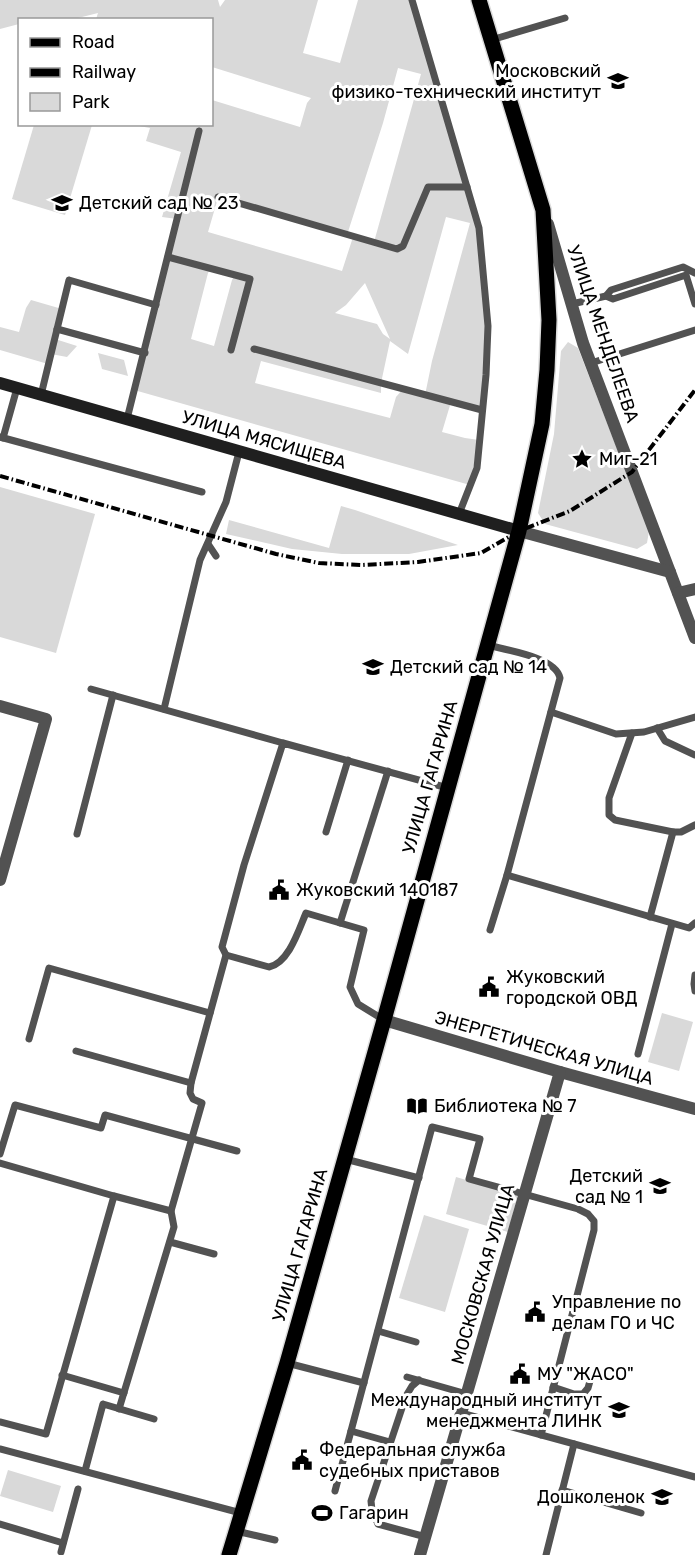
<svg xmlns="http://www.w3.org/2000/svg" width="695" height="1555" font-family="Rubik,sans-serif">
<style>
.green{fill:#d9d9d9;fill-rule:evenodd}
.lines{fill:none;stroke-linecap:round;stroke-linejoin:round}
.primary-casing{stroke:#dbdbdb;stroke-width:18}
.service{stroke:#525252;stroke-width:7}
.minor{stroke:#525252;stroke-width:12}
.secondary{stroke:#1f1f1f;stroke-width:12}
.primary{stroke:#000;stroke-width:15}
.rail{stroke:#000;stroke-width:4;stroke-dasharray:9 3 1.5 3;stroke-linecap:butt}
.labels{text-anchor:middle;stroke-width:6;stroke-linejoin:round;paint-order:stroke}
.poi-label{font-size:18px;fill:#000;stroke:#fff;text-anchor:start}
.street-label{font-size:18px;fill:#000;stroke:#fff}
</style>
<rect width="100%" height="100%" fill="#fff"/>
<g class="green">
<path d="M 0,0 L 218,0 L 220,7 L 225,0 L 318,0 L 303,53 L 340,63 L 358,0 L 414,0 L 479,228 L 488,326 L 482,410 L 451,402 L 442,432 L 465,438 L 479,440 L 470,485 L 134,390 L 177,219 L 162,217 L 181,152 L 146,141 L 150,128 L 139,126 L 139,125 L 212,124 L 212,100 L 300,127 L 307,103 L 311,98 L 212,67 L 212,20 L 96,19 L 98,13 L 74,19 L 20,20 L 19,24 L 0,29 ZM 398,68 L 421,74 L 374,242 L 353,237 L 342,271 L 208,232 L 218,198 L 347,235 L 383,123 ZM 446,217 L 470,223 L 432,361 L 425,395 L 403,389 L 396,397 L 390,418 L 255,383 L 261,361 L 381,393 L 381,383 L 390,341 L 408,354 ZM 211,268 L 235,275 L 232,280 L 214,346 L 191,339 L 208,273 ZM 365,283 L 390,339 L 383,334 L 377,324 L 335,313 L 346,305 Z"/>
<polygon points="34,125 92,125 65,215 12,199"/>
<polygon points="31,300 62,309 55,339 77,346 67,357 51,354 48,364 0,350 0,327 19,332 26,308"/>
<polygon points="568,342 578,348 649,531 647,543 637,549 545,524 538,513 554,434 561,351"/>
<polygon points="98,353 124,360 128,376 102,369"/>
<polygon points="0,487 95,514 56,653 0,637"/>
<polygon points="341,506 355,510 458,545 409,554 342,554 292,549 226,534 229,520 329,548"/>
<polygon points="662,1013 693,1022 679,1071 648,1062"/>
<polygon points="456,1177 518,1195 508,1232 446,1214"/>
<polygon points="424,1215 469,1229 445,1312 399,1298"/>
<polygon points="8,1470 61,1486 53,1512 0,1496"/>
</g>
<g class="lines">
<g class="primary-casing">
<polyline id="primary" points="229,1555 287,1363 384,1020 519,531 542,424 547,370 549,320 543,210 479,0"/>
</g>
<g class="service">
<polyline points="412,0 479,228 488,326 486,375 477,468 459,514"/>
<polyline points="491,40 565,18"/>
<polyline points="218,197 397,249 403,246 428,187 467,187"/>
<polyline points="168,257 250,279 231,350"/>
<polyline points="606,296 611,290 683,267 695,273"/>
<polyline points="572,304 606,296 613,299 686,275 695,304"/>
<polyline points="57,329 145,353"/>
<polyline points="254,349 482,410"/>
<polyline points="591,363 695,330"/>
<polyline points="41,395 69,280 156,305"/>
<polyline points="127,419 199,131"/>
<polyline points="0,437 202,492"/>
<polyline points="3,438 17,388"/>
<polyline points="208,544 216,556"/>
<path d="M 487,645 C 506,650 556,657 560,678 L 507,875 L 490,930"/>
<polyline points="91,689 283,743"/>
<polyline points="164,709 200,560 226,502 239,452"/>
<polyline points="551,712 616,734 644,732 695,717"/>
<polyline points="657,728 665,741 695,755"/>
<polyline points="632,733 609,798 609,815 615,820 673,832 681,832 695,825"/>
<polyline points="326,832 348,760"/>
<polyline points="77,834 113,695"/>
<polyline points="507,875 689,928 695,923"/>
<polyline points="650,917 673,832"/>
<polyline points="340,923 388,771"/>
<path d="M 226,955 L 269,967 C 289,963 299,929 306,913 L 364,930 L 350,987 L 358,1004 L 384,1020"/>
<polyline points="695,975 694,984 695,991"/>
<polyline points="29,1039 49,968 210,1013"/>
<polyline points="76,1051 191,1083"/>
<polyline points="638,1054 672,924"/>
<polyline points="0,1154 15,1105 101,1128 105,1115 237,1151"/>
<polyline points="345,1159 419,1178"/>
<polyline points="0,1163 114,1196"/>
<polyline points="170,1242 214,1254"/>
<polyline points="378,1331 416,1342"/>
<polyline points="287,1363 364,1383"/>
<polyline points="62,1375 124,1393"/>
<polyline points="407,1377 467,1394"/>
<polyline points="419,1380 412,1386 406,1396 371,1501 372,1510 378,1524 426,1537"/>
<polyline points="553,1387 574,1394 583,1394 588,1388 590,1381"/>
<polyline points="119,1409 174,1227 171,1211 202,1103 193,1099 190,1093 191,1083 226,955 222,947 244,865 283,743 448,788"/>
<polyline points="461,1413 695,1477"/>
<polyline points="0,1422 46,1434 114,1196 171,1211"/>
<polyline points="351,1431 390,1442"/>
<polyline points="0,1449 241,1513"/>
<polyline points="85,1471 103,1404 154,1419"/>
<polyline points="562,1490 641,1513"/>
<polyline points="335,1491 432,1127 480,1139 469,1179 578,1209 588,1214 594,1221 594,1230 541,1435"/>
<polyline points="0,1524 63,1543"/>
<polyline points="236,1531 275,1540"/>
<polyline points="61,1552 78,1489"/>
<polyline points="546,1555 574,1444"/>
</g>
<g class="minor">
<polyline points="548,224 583,343 695,638"/>
<polyline points="519,531 670,572"/>
<polyline points="678,593 695,589"/>
<polyline points="0,706 46,719 0,880"/>
<polyline points="384,1020 560,1072 695,1109"/>
<polyline points="420,1555 560,1072"/>
</g>
<polyline class="secondary" points="0,383 519,531"/>
<use href="#primary" class="primary"/>
<polyline class="rail" points="0,476 276,554 319,563 361,565 418,562 481,553 519,531 570,511 632,472 695,390"/>
</g>
<defs>
<g id="university-bare" transform="scale(1.62)"><path d="M0-5L7-2L0 1L-7-2ZM-4 1L0 2.5L4 1V4Q0 6-4 4Z" fill="#000" stroke="#fff" stroke-width="2.5" paint-order="stroke"/></g>
<g id="school-bare" transform="scale(1.62)"><path d="M0-5L7-2L0 1L-7-2ZM-4 1L0 2.5L4 1V4Q0 6-4 4Z" fill="#000" stroke="#fff" stroke-width="2.5" paint-order="stroke"/></g>
<g id="sight-bare" transform="scale(1.62)"><path d="M0-6L1.8-2.2L6-1.7L2.9 1.2L3.7 5.4L0 3.3L-3.7 5.4L-2.9 1.2L-6-1.7L-1.8-2.2Z" fill="#000" stroke="#fff" stroke-width="2.5" paint-order="stroke"/></g>
<g id="civic-bare" transform="scale(1.62)"><path d="M-.6-6.5H3V-4.5H.6V-3L4-1V1h2V6H-6V1h2V-1L-.6-3ZM-1.2 2.5V6h2.4V2.5Z" fill="#000" stroke="#fff" stroke-width="2.5" paint-order="stroke"/></g>
<g id="library-bare" transform="scale(1.62)"><path d="M-6-4Q-3-5.5-.7-3.5V5Q-3 3-6 4ZM6-4Q3-5.5 .7-3.5V5Q3 3 6 4Z" fill="#000" stroke="#fff" stroke-width="2.5" paint-order="stroke"/></g>
<g id="stadium-bare" transform="scale(1.62)"><path d="M0-5a6.5 5 0 1 0 0 10a6.5 5 0 1 0 0-10ZM-3.5-1.8h7v3.6h-7Z" fill="#000" stroke="#fff" stroke-width="2.5" paint-order="stroke"/></g>
</defs>
<g fill-rule="evenodd">
<use href="#university-bare" x="618" y="81"/>
<use href="#school-bare" x="62" y="203"/>
<use href="#sight-bare" x="582" y="459"/>
<use href="#school-bare" x="373" y="667"/>
<use href="#civic-bare" x="279" y="890"/>
<use href="#civic-bare" x="489" y="987"/>
<use href="#library-bare" x="417" y="1106"/>
<use href="#school-bare" x="660" y="1186"/>
<use href="#civic-bare" x="535" y="1312"/>
<use href="#civic-bare" x="520" y="1374"/>
<use href="#university-bare" x="619" y="1410"/>
<use href="#civic-bare" x="302" y="1460"/>
<use href="#school-bare" x="662" y="1497"/>
<use href="#stadium-bare" x="322" y="1513"/>
</g>
<g class="labels">
<g class="poi-label">
<text x="601" y="77" text-anchor="end">Московский<tspan x="601" dy="21">физико-технический институт</tspan></text>
<text x="79" y="209">Детский сад № 23</text>
<text x="599" y="465">Миг-21</text>
<text x="390" y="673">Детский сад № 14</text>
<text x="296" y="896">Жуковский 140187</text>
<text x="506" y="983">Жуковский<tspan x="506" dy="21">городской ОВД</tspan></text>
<text x="434" y="1112">Библиотека № 7</text>
<text x="643" y="1182" text-anchor="end">Детский<tspan x="643" dy="21">сад № 1</tspan></text>
<text x="552" y="1308">Управление по<tspan x="552" dy="21">делам ГО и ЧС</tspan></text>
<text x="537" y="1380">МУ "ЖАСО"</text>
<text x="602" y="1406" text-anchor="end">Международный институт<tspan x="602" dy="21">менеджмента ЛИНК</tspan></text>
<text x="319" y="1456">Федеральная служба<tspan x="319" dy="21">судебных приставов</tspan></text>
<text x="645" y="1503" text-anchor="end">Дошколенок</text>
<text x="339" y="1519">Гагарин</text>
</g>
<g class="street-label">
<text transform="translate(603 334) rotate(71)" y="6">УЛИЦА МЕНДЕЛЕЕВА</text>
<text transform="translate(264 440) rotate(16)" y="6">УЛИЦА МЯСИЩЕВА</text>
<text transform="translate(430 777) rotate(-74)" y="6">УЛИЦА ГАГАРИНА</text>
<text transform="translate(544 1048) rotate(16)" y="6">ЭНЕРГЕТИЧЕСКАЯ УЛИЦА</text>
<text transform="translate(300 1245) rotate(-74)" y="6">УЛИЦА ГАГАРИНА</text>
<text transform="translate(483 1274) rotate(-74)" y="6">МОСКОВСКАЯ УЛИЦА</text>
</g>
</g>
<rect x="18" y="18" width="195" height="108" fill="#ffffff" stroke="#999999" stroke-width="1.5"/>
<rect x="30" y="38" width="30" height="9" fill="#000000" stroke="#999999" stroke-width="1.5"/>
<text x="72" y="48" font-size="18" fill="#000000">Road</text>
<rect x="30" y="68" width="30" height="9" fill="#000000" stroke="#999999" stroke-width="1.5"/>
<text x="72" y="78" font-size="18" fill="#000000">Railway</text>
<rect x="30" y="93" width="30" height="18" fill="#d9d9d9" stroke="#999999" stroke-width="1.5"/>
<text x="72" y="108" font-size="18" fill="#000000">Park</text>
</svg>
